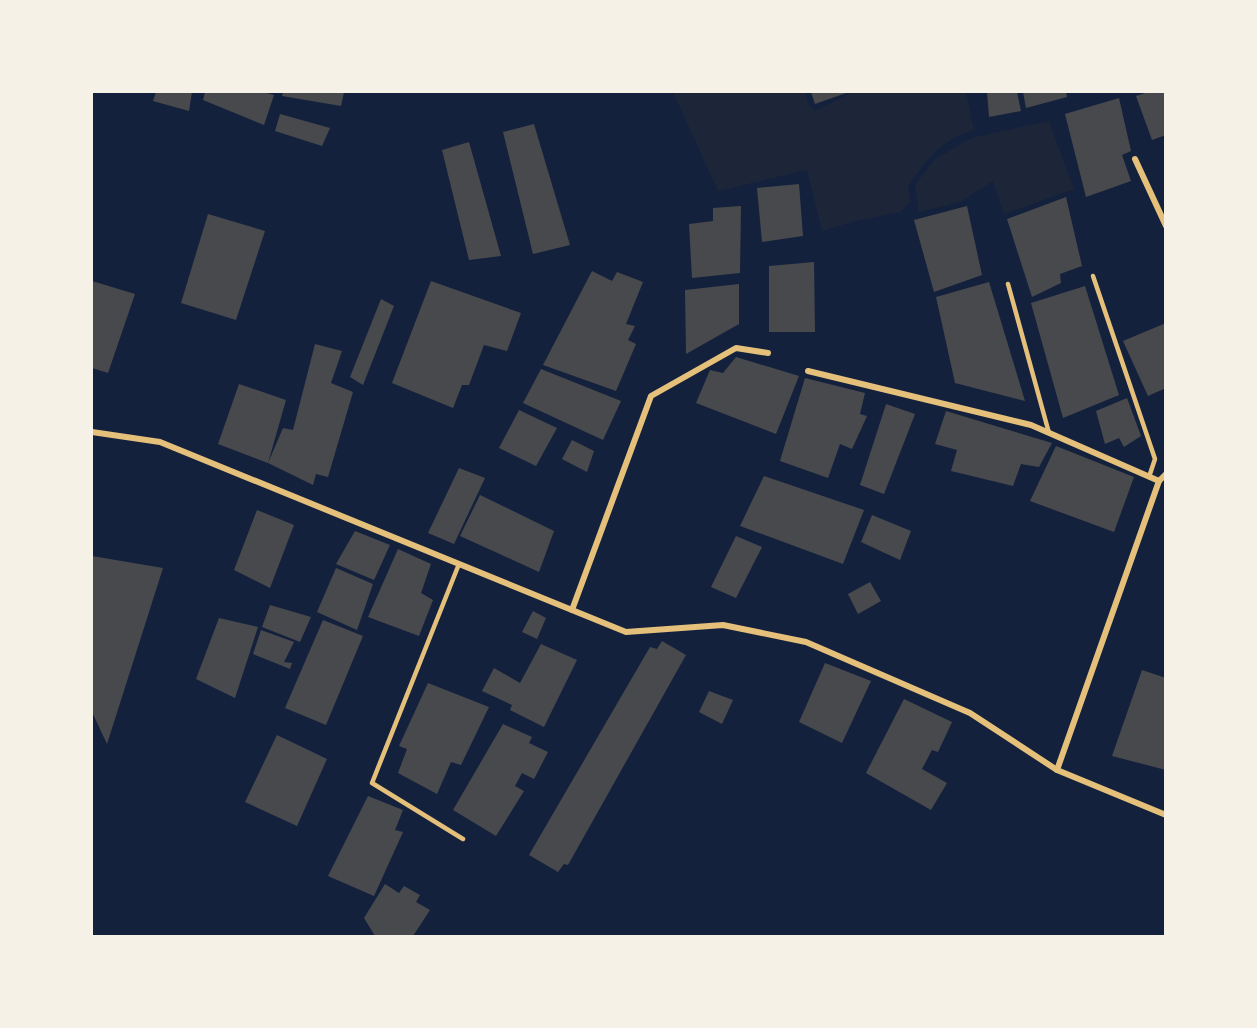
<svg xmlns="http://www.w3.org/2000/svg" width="1257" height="1028" font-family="'DejaVu Sans',sans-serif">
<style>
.green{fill:#1d2539}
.building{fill:#48494c}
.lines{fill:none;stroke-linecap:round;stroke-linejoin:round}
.service{stroke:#e5c07b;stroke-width:4.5}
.minor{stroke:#e5c07b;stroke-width:6}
</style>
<rect width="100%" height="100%" fill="#14213d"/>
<g class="green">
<path d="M 673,92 L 805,92 L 808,103 L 815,111 L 843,97 L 849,92 L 966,92 L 974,130 C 938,141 929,158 908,186 L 911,202 L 900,212 L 852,222 L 822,231 L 807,170 L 718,191 Z"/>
<polygon points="1049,121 1074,189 1004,214 993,181 960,202 919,212 915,185 934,160 971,138"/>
</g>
<g class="building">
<polygon points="156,92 192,92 189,111 153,101"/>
<polygon points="205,92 263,92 274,95 264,125 203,100"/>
<polygon points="283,92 344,92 341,106 282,96"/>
<polygon points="811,92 849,92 815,104"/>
<polygon points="987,92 1017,92 1021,111 989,117"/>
<polygon points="1023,92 1066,92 1067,97 1026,108"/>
<polygon points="1148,92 1166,92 1166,135 1152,140 1136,96"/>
<polygon points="1119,98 1131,151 1122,155 1131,181 1086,197 1065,114"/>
<polygon points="280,114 330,128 322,146 275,131"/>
<polygon points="534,124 570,245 533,254 503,132"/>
<polygon points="469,142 501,256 469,260 442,150"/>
<polygon points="799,184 803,236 762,242 757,188"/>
<polygon points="1066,197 1082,266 1060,274 1061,283 1032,297 1007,219"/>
<polygon points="741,206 740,273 692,278 689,224 713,221 713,208"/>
<polygon points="967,206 982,275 934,292 914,220"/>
<polygon points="208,214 265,231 236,320 181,303"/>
<polygon points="814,262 815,332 769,332 769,266"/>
<polygon points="592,271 612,281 617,272 643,282 626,324 635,326 628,340 636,344 616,391 543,365"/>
<polygon points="92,281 135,294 108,373 92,368"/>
<polygon points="431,281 521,313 507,351 484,345 469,385 462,385 453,408 392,383"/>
<polygon points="989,282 1025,401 955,383 936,297"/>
<polygon points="739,284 739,324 686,354 685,290"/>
<polygon points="1085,286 1119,395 1063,418 1031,303"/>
<polygon points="381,299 394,306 363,385 350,377"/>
<polygon points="1166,323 1166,388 1148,396 1123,341"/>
<polygon points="315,344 342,351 331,383 353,392 328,477 316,474 313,485 268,463 218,444 239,384 286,400 268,463 283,428 293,430"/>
<polygon points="736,357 799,376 776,434 696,403 710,370 723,373"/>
<polygon points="541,369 621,401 603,440 523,403"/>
<polygon points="805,378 865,393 860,414 867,416 852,449 840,444 828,478 780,461"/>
<polygon points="1127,398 1141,436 1124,447 1119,438 1105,444 1096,411"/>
<polygon points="886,404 915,414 884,494 860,485"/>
<polygon points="519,410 557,428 536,466 499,448"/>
<polygon points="946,411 1052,443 1039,467 1021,464 1013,486 951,471 957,450 935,444"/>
<polygon points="572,440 594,451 587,472 562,459"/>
<polygon points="1056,446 1134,477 1114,532 1030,501"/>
<polygon points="459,468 485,478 454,544 428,533"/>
<polygon points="764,476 864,510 843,564 740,526"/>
<polygon points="480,495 554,531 539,572 460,536"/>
<polygon points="257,510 294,525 270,588 234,570"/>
<polygon points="872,515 911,531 900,560 861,542"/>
<polygon points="355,531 390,545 374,580 336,564"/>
<polygon points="736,536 762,547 736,598 711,587"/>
<polygon points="398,549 431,564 421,593 433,600 419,636 368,617"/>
<polygon points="92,556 163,568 107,744 92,712"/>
<polygon points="336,568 373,584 357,630 317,612"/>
<polygon points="870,582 881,601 858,614 848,594"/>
<polygon points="270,605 311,617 300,642 262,627"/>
<polygon points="533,611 546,618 537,639 522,632"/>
<polygon points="219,618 258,627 235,698 196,679"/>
<polygon points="323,620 363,636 326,725 285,708"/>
<polygon points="261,630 294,642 284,662 292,663 290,669 253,654"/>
<polygon points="662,641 686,655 568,865 564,864 558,872 529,855 650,647 657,649"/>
<polygon points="541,644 577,660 544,727 510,710 512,705 482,691 494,668 520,683"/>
<polygon points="825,663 871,681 842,743 799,722"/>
<polygon points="1142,670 1166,678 1166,770 1112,756"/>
<polygon points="428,683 489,707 461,765 451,762 437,794 398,773 407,749 399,746"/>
<polygon points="709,691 733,700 722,724 699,712"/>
<polygon points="904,699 952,722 938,752 932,750 922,769 947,783 931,810 866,773"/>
<polygon points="503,724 532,737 529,743 548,752 534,779 522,773 515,786 524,791 496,836 453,810"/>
<polygon points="277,735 327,759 297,826 245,802"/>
<polygon points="368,796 403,810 395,830 403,832 374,896 328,876"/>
<polygon points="385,884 399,893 404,886 420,895 416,902 430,910 413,936 375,936 364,918"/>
</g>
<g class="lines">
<g class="service">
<polyline points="1093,276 1155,459 1149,477"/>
<polyline points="1008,284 1049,433"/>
<polyline points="459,564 372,783 463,839"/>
</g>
<g class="minor">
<polyline points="1135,159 1166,226"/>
<polyline points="808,371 1031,425 1159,481"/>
<polyline points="92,432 160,442 626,632 723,625 806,642 970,713 1057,770 1166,815"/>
<polyline points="572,610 651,396 736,348 768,353"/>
<polyline points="1057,770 1159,481 1166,474"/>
</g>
</g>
<rect width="1257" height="1028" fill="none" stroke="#f6f1e7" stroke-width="186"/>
</svg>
